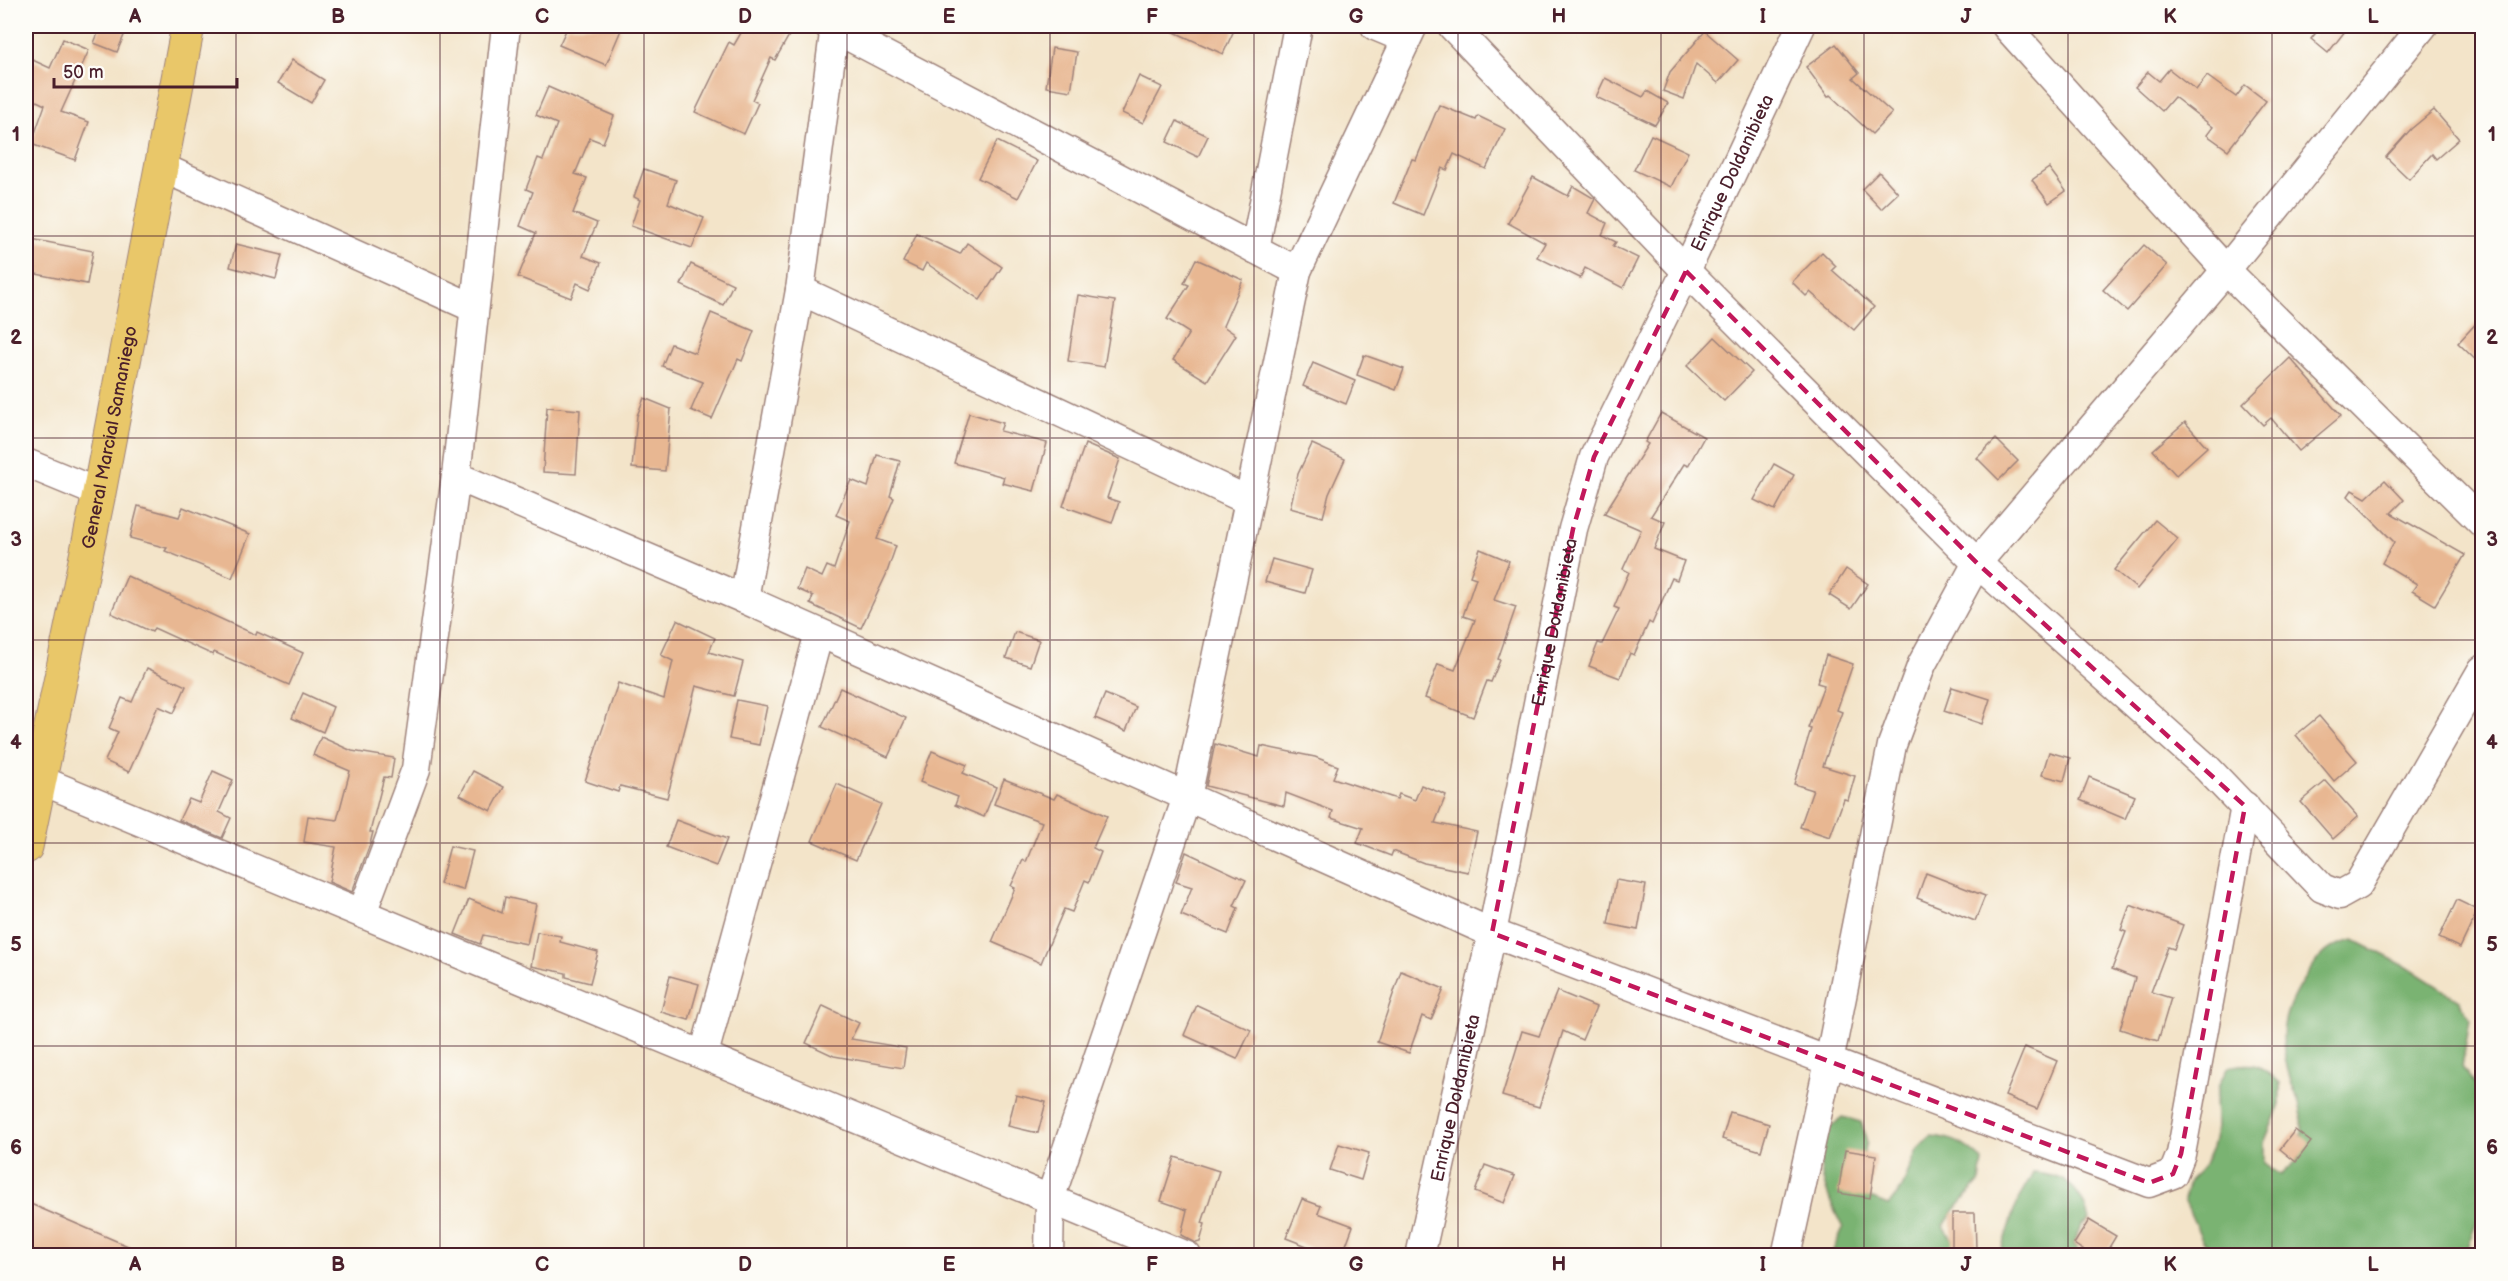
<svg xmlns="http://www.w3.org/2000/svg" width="2508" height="1281" font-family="'Balsamiq Sans',sans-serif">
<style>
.forest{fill:#7ab372;stroke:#62694e;stroke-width:1.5}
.building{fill:#e8b792}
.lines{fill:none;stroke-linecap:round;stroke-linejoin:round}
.minor-casing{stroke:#9e827a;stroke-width:31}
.primary-casing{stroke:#9e827a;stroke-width:35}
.minor{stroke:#fff;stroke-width:28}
.primary{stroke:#e9c769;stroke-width:33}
.marked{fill:none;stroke:#c2185b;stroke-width:4.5;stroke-dasharray:12 8;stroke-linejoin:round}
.grid{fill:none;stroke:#4a1f2b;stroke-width:1.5;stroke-opacity:0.55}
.labels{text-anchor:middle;stroke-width:4.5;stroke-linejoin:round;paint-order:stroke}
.street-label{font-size:18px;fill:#4a1f2b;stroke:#fdfcf7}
.neatline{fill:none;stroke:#4a1f2b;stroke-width:2}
.grid-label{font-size:20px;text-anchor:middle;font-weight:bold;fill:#4a1f2b}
</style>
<rect width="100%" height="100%" fill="#fdfcf7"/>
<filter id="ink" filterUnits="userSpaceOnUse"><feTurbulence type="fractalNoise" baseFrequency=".0167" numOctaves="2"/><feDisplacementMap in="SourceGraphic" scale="12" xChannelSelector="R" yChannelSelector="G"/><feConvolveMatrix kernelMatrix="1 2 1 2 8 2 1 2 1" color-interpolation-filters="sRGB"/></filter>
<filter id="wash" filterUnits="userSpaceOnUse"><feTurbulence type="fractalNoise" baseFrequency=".008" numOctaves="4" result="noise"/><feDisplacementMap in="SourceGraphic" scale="24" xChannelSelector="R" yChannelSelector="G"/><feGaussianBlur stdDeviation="1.35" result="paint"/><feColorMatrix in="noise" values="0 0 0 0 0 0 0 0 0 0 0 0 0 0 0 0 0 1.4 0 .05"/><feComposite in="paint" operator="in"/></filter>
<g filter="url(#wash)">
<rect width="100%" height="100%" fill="#f3e4c9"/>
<g class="forest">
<path d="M 2354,940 L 2407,967 L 2459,1000 L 2470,1019 L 2462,1067 L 2482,1094 L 2482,1209 L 2464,1255 L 2216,1255 L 2202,1239 L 2184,1200 L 2189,1181 L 2203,1167 L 2212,1147 L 2217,1127 L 2215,1105 L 2219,1085 L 2228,1067 C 2255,1061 2260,1064 2280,1083 L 2280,1104 L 2264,1143 L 2264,1163 L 2281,1175 L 2300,1158 C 2301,1145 2303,1130 2302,1117 C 2301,1105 2295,1092 2291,1081 C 2277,1038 2281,1011 2308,973 C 2322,953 2330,945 2354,940 Z"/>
<path d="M 1843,1117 L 1861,1122 L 1867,1142 L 1862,1160 L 1861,1180 L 1870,1198 L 1888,1205 L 1901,1190 L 1917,1150 L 1931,1136 C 1955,1138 1965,1144 1983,1161 L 1980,1181 L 1952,1213 L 1944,1226 L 1955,1244 L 1981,1254 L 2001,1251 L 2014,1210 L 2033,1173 C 2066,1175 2081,1188 2089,1220 L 2081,1225 L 2074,1244 L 2080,1255 L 1831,1255 L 1843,1228 C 1830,1203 1808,1156 1828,1130 C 1832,1125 1838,1121 1843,1117 Z"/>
</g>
<g id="blocks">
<g class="building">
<polygon points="101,26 128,26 117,52 94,43"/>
<polygon points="568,26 611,26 621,30 606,65 559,45"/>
<polygon points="745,26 780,26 791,32 775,60 771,58 752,100 758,103 744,134 695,112 729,42 734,45"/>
<polygon points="1161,26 1236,26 1223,54"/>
<polygon points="2321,26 2349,26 2328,53 2311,39"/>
<polygon points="1707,29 1707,33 1738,60 1718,83 1696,64 1684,99 1663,91 1670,72"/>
<polygon points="63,39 89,50 61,112 89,122 75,160 31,144 45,105 26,96 26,57 50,68"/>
<polygon points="1836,44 1859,73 1853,78 1892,113 1872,134 1830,95 1828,97 1806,67"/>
<polygon points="1052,48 1077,52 1071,91 1046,87"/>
<polygon points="292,60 324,80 311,103 278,83"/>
<polygon points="2169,69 2196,90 2207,76 2236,97 2245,85 2266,101 2228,150 2207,135 2213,127 2174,97 2162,111 2135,87 2148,72 2159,81"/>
<polygon points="1139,76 1162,87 1143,123 1122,113"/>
<polygon points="1605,78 1643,97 1647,91 1668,103 1655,125 1596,97"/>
<polygon points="548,87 614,116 603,143 590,138 575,174 587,178 573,213 597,223 583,256 601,263 590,289 577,283 571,298 518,277 536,233 520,226 533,192 526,189 538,158 543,160 557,124 536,115"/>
<polygon points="1439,105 1476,120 1478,116 1505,129 1486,169 1454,154 1447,170 1442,168 1423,215 1394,203 1412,159 1416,160"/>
<polygon points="2434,110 2459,139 2436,159 2432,154 2409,179 2386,157 2411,129"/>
<polygon points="1177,121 1208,136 1198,157 1167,142"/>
<polygon points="1651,135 1688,152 1671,187 1634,170"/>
<polygon points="997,141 1037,161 1018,198 978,178"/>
<polygon points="2049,168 2066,191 2049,203 2032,180"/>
<polygon points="644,169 676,180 668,203 704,218 692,248 631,226 640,200 634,197"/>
<polygon points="1879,172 1898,193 1881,209 1862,189"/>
<polygon points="1533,177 1568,196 1573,186 1595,199 1588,213 1607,223 1602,235 1616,242 1613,246 1638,258 1623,288 1585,268 1580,278 1537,257 1545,243 1508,223"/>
<polygon points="917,234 960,254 967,243 1002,267 980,300 926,263 922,271 903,262"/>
<polygon points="26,238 93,251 87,284 26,272"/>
<polygon points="236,244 282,255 276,279 230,267"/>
<polygon points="2144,245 2167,265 2127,311 2103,290"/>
<polygon points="1822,252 1836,266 1832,270 1874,307 1854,330 1810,292 1806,296 1792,282"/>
<polygon points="1196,259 1243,280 1223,326 1236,335 1207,381 1173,360 1189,333 1167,319 1189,285 1184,283"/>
<polygon points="691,264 733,284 723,305 681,285"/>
<polygon points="1078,295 1115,301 1104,367 1068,361"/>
<polygon points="711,313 754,331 742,361 738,359 712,419 691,410 703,382 662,366 671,344 695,353"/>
<polygon points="2482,317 2482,366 2458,343"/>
<polygon points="1715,337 1752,372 1724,401 1687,366"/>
<polygon points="1364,355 1404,369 1396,390 1357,375"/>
<polygon points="2290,358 2341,416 2299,451 2271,418 2263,425 2243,404"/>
<polygon points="1313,363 1355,381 1346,404 1303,386"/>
<polygon points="644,398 671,409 665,471 632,468 637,416"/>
<polygon points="547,407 580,410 576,474 543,472"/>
<polygon points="969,413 1003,423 1000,431 1047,443 1034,491 1002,483 1004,477 954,463"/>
<polygon points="1661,413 1704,437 1688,466 1684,464 1651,516 1665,522 1654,549 1684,561 1677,580 1672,578 1652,624 1649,622 1634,655 1630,653 1620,678 1589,666 1598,643 1602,644 1619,609 1614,607 1629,572 1623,569 1641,530 1604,514 1648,444 1645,442"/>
<polygon points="2185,422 2207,447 2176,475 2153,450"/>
<polygon points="1996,439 2018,461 1999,480 1977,458"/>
<polygon points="1085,444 1120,459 1107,498 1119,502 1112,523 1063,506"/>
<polygon points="1312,444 1345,459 1329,494 1323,517 1290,508 1298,474"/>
<polygon points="877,455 900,461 890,496 894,498 877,539 896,546 886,575 861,628 810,604 813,596 797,589 805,569 822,577 827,566 834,569 850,521 836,515 851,480 868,487"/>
<polygon points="1774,464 1794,475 1775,510 1754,500"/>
<polygon points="2385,480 2404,500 2391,513 2465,555 2435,605 2412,591 2417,584 2382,563 2394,542 2348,496 2352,490 2366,498"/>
<polygon points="138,506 179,517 183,507 250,534 232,578 165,551 167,548 130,538"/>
<polygon points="2155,520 2178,539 2137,589 2114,570"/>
<polygon points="1480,549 1509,561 1494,600 1516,607 1498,659 1500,660 1491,682 1487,681 1473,717 1425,698 1438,664 1455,670 1475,620 1463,616 1476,578 1470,576"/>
<polygon points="1272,559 1312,570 1305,593 1265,582"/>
<polygon points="1846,569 1868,584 1851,609 1829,595"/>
<polygon points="127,576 256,635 257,632 303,653 289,685 214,652 213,655 154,628 152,632 111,613"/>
<polygon points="677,620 715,638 709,652 743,662 734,696 696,686 667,798 620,786 618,792 585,781 618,683 664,699 673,661 661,655"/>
<polygon points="1015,632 1039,640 1030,666 1006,658"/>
<polygon points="1826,655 1853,664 1837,710 1842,712 1823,766 1855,776 1848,800 1844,799 1830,837 1800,827 1813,790 1794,784 1811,729 1808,728 1824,685 1817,683"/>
<polygon points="147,668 186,686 174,713 158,706 129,772 105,761 118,732 109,728 122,698 132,702"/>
<polygon points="1952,687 1990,699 1982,724 1944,711"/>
<polygon points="840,688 906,718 888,757 822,727"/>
<polygon points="303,693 333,707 323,732 292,718"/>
<polygon points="1105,694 1136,707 1126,731 1095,718"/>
<polygon points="737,700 767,706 759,745 729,739"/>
<polygon points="2319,716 2357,761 2334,781 2296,735"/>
<polygon points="321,737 352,751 394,758 391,778 384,777 370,832 373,832 370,844 352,892 329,882 336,847 304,842 308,816 337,820 350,771 313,755"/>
<polygon points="1215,744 1259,757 1261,746 1315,757 1338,766 1333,778 1397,799 1399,794 1415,800 1421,785 1446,795 1435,823 1477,832 1468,872 1424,863 1393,851 1391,856 1357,843 1363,828 1331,818 1333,811 1286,793 1284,806 1206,786"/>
<polygon points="932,751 967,765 963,773 996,787 984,817 955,805 958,797 920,782"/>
<polygon points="2049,752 2070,758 2064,781 2042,775"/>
<polygon points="213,771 233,780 219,812 231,818 222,838 179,820 189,799 199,803"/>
<polygon points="473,771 504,787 491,811 460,795"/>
<polygon points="2089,777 2135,796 2125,819 2080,800"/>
<polygon points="1004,779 1054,799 1057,794 1107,816 1093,848 1101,852 1089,882 1085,880 1072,912 1064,909 1041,963 992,942 1015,888 1011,886 1023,860 1026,862 1042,822 994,804"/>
<polygon points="2326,781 2358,817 2333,839 2301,802"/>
<polygon points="837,784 881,804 856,860 812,841"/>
<polygon points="676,820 727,839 716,866 666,847"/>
<polygon points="450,846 473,851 463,890 440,884"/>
<polygon points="1186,852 1246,880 1234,906 1238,908 1228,934 1181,915 1192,887 1176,882"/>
<polygon points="1926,873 1985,896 1975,921 1917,898"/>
<polygon points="1616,880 1646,885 1638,930 1608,924"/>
<polygon points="505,897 536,904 527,944 483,935 480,944 455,934 469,899 502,913"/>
<polygon points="2457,900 2478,910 2460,948 2439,938"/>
<polygon points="2130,905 2183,925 2174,949 2168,947 2151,992 2171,998 2158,1041 2120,1029 2135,978 2112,969 2126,932 2121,930"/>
<polygon points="537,932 561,936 560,942 598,952 590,983 566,977 566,973 531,966"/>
<polygon points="1401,971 1444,989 1431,1020 1422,1016 1409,1053 1377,1042"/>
<polygon points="670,976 699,984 689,1020 661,1012"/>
<polygon points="1557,991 1596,1007 1582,1040 1563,1031 1539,1107 1502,1096 1522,1031 1539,1036"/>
<polygon points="1197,1005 1251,1030 1237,1059 1184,1035"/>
<polygon points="823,1006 859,1023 851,1039 906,1048 903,1068 834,1056 806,1043"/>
<polygon points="2025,1047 2057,1061 2037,1109 2005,1096"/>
<polygon points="1016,1095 1046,1102 1038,1133 1008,1126"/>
<polygon points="1730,1112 1769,1124 1761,1151 1722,1139"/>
<polygon points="2295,1130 2311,1142 2296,1162 2280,1149"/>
<polygon points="1339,1144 1369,1153 1361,1180 1330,1170"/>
<polygon points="1845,1150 1876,1155 1870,1198 1838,1193"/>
<polygon points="1175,1157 1219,1171 1202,1223 1205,1224 1200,1242 1196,1243 1181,1235 1187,1210 1161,1201"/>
<polygon points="1485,1165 1515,1176 1504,1203 1475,1192"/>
<polygon points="1302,1199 1321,1206 1318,1213 1353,1226 1342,1256 1309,1256 1312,1248 1286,1238"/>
<polygon points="26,1202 151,1256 26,1256"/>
<polygon points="1952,1213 1975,1213 1976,1250 1952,1251"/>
<polygon points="2089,1220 2116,1236 2104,1256 2092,1256 2074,1244"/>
</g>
</g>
</g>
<g filter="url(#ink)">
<use href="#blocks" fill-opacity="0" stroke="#9e827a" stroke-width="1.5"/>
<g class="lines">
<g class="minor-casing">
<g id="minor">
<polyline points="829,26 1297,271"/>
<polyline points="1375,26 1406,39"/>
<polyline points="1452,26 1686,271 1977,563 2207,768 2322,888 2340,895 2358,885 2482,670"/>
<polyline points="2006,26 2226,270 2482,523"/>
<polyline points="161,167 474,308"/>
<polyline points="1255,249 1298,26"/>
<polyline points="800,290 1247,500"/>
<polyline points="26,463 99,493"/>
<polyline points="456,476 744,599 1492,933 2149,1183 2173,1174 2181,1154 2245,806"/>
<polyline points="744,599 800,290 835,26"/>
<polyline points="38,779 1187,1256"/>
<polyline points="362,913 416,769 456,476 506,26"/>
<polyline points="704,1054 819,633"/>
<polyline points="1049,1256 1050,1199 1187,797 1297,271 1413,26"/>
<path id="s1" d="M 1420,1256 L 1492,933 L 1573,529 L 1594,457 L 1686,271 L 1801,26"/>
<polyline points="1786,1256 1829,1062 1892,745 1922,664 1977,563 2226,270 2423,26"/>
</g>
</g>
<g class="primary-casing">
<g id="primary">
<path id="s2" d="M 26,847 L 99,493 L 188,26"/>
</g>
</g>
<use href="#minor" class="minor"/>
<use href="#primary" class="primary"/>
</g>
</g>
<path class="marked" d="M 1686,271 L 1977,563 L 2245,806 L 2181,1154 L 2173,1174 L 2149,1183 L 1492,933 L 1573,529 L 1594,457 Z"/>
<path class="grid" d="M 236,26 L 236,1256M 440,26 L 440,1256M 644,26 L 644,1256M 847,26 L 847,1256M 1050,26 L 1050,1256M 1254,26 L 1254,1256M 1458,26 L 1458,1256M 1661,26 L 1661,1256M 1864,26 L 1864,1256M 2068,26 L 2068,1256M 2272,26 L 2272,1256M 26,236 L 2482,236M 26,438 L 2482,438M 26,640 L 2482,640M 26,843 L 2482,843M 26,1046 L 2482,1046"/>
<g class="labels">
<g class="street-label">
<text dy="6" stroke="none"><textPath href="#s1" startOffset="1134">Enrique Doldanibieta</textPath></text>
<text dy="6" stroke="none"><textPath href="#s2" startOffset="418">General Marcial Samaniego</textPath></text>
<text dy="6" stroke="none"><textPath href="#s1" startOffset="648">Enrique Doldanibieta</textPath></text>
<text dy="6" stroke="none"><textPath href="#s1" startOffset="162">Enrique Doldanibieta</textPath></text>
</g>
</g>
<rect width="2508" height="1281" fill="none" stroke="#fdfcf7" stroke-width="66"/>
<path d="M54 78v9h183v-9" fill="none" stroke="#4a1f2b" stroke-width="3"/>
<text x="63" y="78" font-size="18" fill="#4a1f2b" stroke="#fdfcf7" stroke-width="4.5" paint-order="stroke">50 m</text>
<rect x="33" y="33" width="2442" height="1215" class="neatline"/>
<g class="grid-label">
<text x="135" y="23">A</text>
<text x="338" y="23">B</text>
<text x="542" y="23">C</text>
<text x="745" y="23">D</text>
<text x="949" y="23">E</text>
<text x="1152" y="23">F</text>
<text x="1356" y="23">G</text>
<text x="1559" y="23">H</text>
<text x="1763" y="23">I</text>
<text x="1966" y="23">J</text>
<text x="2170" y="23">K</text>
<text x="2373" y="23">L</text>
<text x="16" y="141">1</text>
<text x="2492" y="141">1</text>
<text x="16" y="344">2</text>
<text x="2492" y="344">2</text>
<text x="16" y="546">3</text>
<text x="2492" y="546">3</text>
<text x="16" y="749">4</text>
<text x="2492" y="749">4</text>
<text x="16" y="951">5</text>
<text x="2492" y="951">5</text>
<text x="16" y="1154">6</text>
<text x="2492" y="1154">6</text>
<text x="135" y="1271">A</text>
<text x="338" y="1271">B</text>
<text x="542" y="1271">C</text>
<text x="745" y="1271">D</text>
<text x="949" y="1271">E</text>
<text x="1152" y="1271">F</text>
<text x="1356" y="1271">G</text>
<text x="1559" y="1271">H</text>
<text x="1763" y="1271">I</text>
<text x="1966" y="1271">J</text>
<text x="2170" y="1271">K</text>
<text x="2373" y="1271">L</text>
</g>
</svg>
